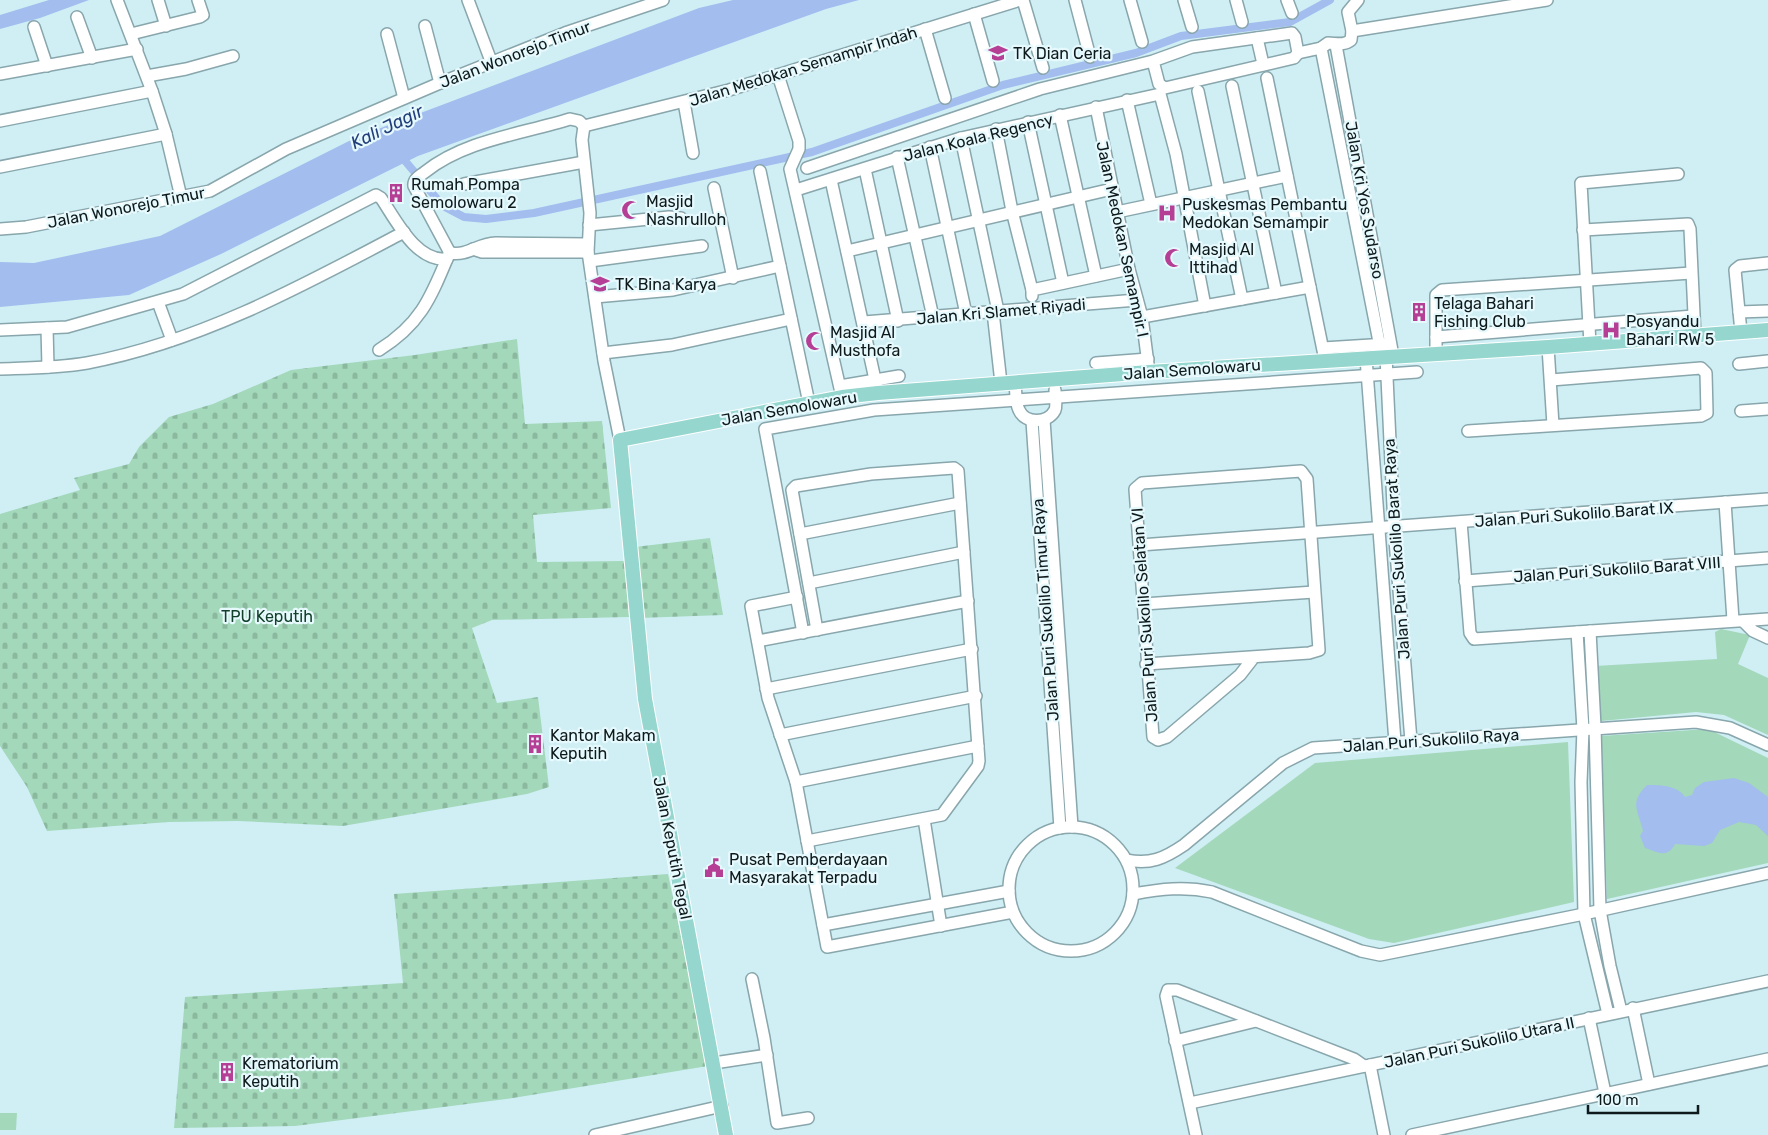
<svg xmlns="http://www.w3.org/2000/svg" width="1768" height="1135" font-family="Rubik,sans-serif">
<style>
.cemetery{fill:url(#cemetery-stones)}
.green{fill:#a3d8ba}
.water{fill:#a2bdee}
.lines{fill:none;stroke-linecap:round;stroke-linejoin:round}
.canal{stroke:#a2bdee;stroke-width:8}
.minor-casing{stroke:#88a6ac;stroke-width:14}
.major-casing{stroke:#fff;stroke-width:16}
.minor{stroke:#fff;stroke-width:11}
.major{stroke:#95d6cf;stroke-width:14}
.labels{text-anchor:middle;stroke-width:4.5;stroke-linejoin:round;paint-order:stroke}
.poi-label{font-size:16px;fill:#0e191b;stroke:#e6f9fd;text-anchor:start}
.street-label{font-size:16px;fill:#0e191b;stroke:#e6f9fd}
.park-label{font-size:16px;fill:#12402a;stroke:#e6f9fd}
.water-label{font-size:18px;font-style:italic;fill:#223f7a;stroke:#e6f9fd}
</style>
<defs>
<pattern id="cemetery-stones" width="16" height="16" patternUnits="userSpaceOnUse" patternTransform="scale(1.25)"><rect width="16" height="16" fill="#a3d8ba"/><path d="M2 7V4a2 2 0 0 1 4 0v3zM10 15v-3a2 2 0 0 1 4 0v3z" fill="#8bb99f"/></pattern>
</defs>
<rect width="100%" height="100%" fill="#cfeff5"/>
<g class="cemetery">
<polygon points="517,339 525,424 602,421 611,508 533,515 537,562 625,561 629,617 492,620 472,628 497,703 538,697 549,787 527,794 343,826 238,821 169,822 47,831 27,787 0,746 0,514 80,490 74,478 129,464 139,447 169,417 213,404 291,370 415,355"/>
<polygon points="710,538 723,615 639,618 635,547"/>
<polygon points="668,874 708,1066 513,1098 295,1126 174,1128 185,997 403,983 394,894"/>
</g>
<g class="green">
<polygon points="1721,629 1750,635 1738,664 1768,678 1768,735 1724,715 1696,712 1601,721 1595,666 1717,659 1715,632"/>
<polygon points="1708,729 1768,758 1768,863 1607,899 1601,736"/>
<polygon points="1568,742 1574,902 1394,943 1369,939 1175,868 1315,763"/>
<polygon points="0,1113 17,1113 16,1130 0,1130"/>
</g>
<g class="water">
<polygon points="49,0 89,0 40,18 0,29 0,15"/>
<polygon points="733,0 859,0 826,9 418,156 221,254 129,295 0,307 0,262 34,263 160,236 357,137 699,8"/>
<path d="M 1734,778 L 1749,783 L 1768,797 L 1768,836 L 1756,825 L 1739,822 L 1720,830 L 1712,843 L 1704,846 L 1675,844 C 1667,859 1658,852 1645,848 L 1640,836 L 1643,831 C 1638,809 1629,803 1647,785 C 1660,785 1677,785 1685,797 L 1692,795 L 1695,788 L 1704,782 Z"/>
</g>
<g class="lines">
<polyline class="canal" points="406,162 443,206 464,217 486,219 534,213 812,152 1003,85 1136,53 1181,36 1290,22 1330,0"/>
<g class="minor-casing">
<g id="minor">
<polyline points="117,0 152,91 166,134 181,197"/>
<polyline points="158,0 166,26"/>
<polyline points="468,0 491,61"/>
<polyline points="1023,0 1043,68"/>
<polyline points="1075,0 1090,57"/>
<polyline points="1130,0 1142,42"/>
<polyline points="1184,0 1192,27"/>
<polyline points="1236,0 1242,22"/>
<polyline points="1287,0 1292,13"/>
<polyline points="974,14 993,81"/>
<polyline points="77,17 92,58"/>
<polyline points="425,26 440,83"/>
<polyline points="34,27 47,66"/>
<polyline points="925,29 945,98"/>
<polyline points="1352,31 1348,12 1358,0"/>
<polyline points="131,34 200,17 203,15 198,0"/>
<polyline points="387,34 404,98"/>
<polyline points="1257,38 1263,64"/>
<polyline points="1336,45 1393,356"/>
<polyline points="1321,48 1382,357"/>
<path d="M 1298,53 L 1321,48 L 1328,43 C 1336,43 1344,46 1351,40 L 1352,31 L 1547,0"/>
<polyline points="0,74 137,49"/>
<polyline points="778,75 799,141 799,149 790,169 842,397"/>
<polyline points="147,76 186,69 233,56"/>
<polyline points="1267,78 1325,360"/>
<polyline points="1232,86 1276,293"/>
<polyline points="1198,91 1242,299"/>
<polyline points="1127,100 1151,204"/>
<polyline points="684,102 693,153"/>
<polyline points="1096,107 1129,269 1142,317 1149,372"/>
<polyline points="1060,115 1096,276"/>
<polyline points="0,121 152,91"/>
<polyline points="1028,122 1063,283"/>
<polyline points="584,126 729,90 1020,0"/>
<polyline points="584,126 582,140 590,213 588,252 604,361 620,440"/>
<polyline points="996,129 1012,211 1032,290"/>
<polyline points="961,138 998,311"/>
<polyline points="930,147 966,314"/>
<polyline points="897,157 933,317"/>
<polyline points="0,167 166,134"/>
<polyline points="807,168 1040,89 1153,61 1192,47 1292,33 1295,37 1298,53 1294,58 1165,88 1159,84 1153,61"/>
<polyline points="865,169 898,321"/>
<polyline points="760,171 809,403"/>
<polyline points="831,180 878,393"/>
<polyline points="464,184 584,162"/>
<polyline points="714,188 733,278"/>
<polyline points="796,190 961,138 1160,94 1176,154 1205,306"/>
<polyline points="1117,212 1287,176"/>
<polyline points="589,225 669,217 681,218"/>
<polyline points="0,229 26,227 210,191 286,149 440,83 565,33 663,0"/>
<polyline points="1583,230 1688,224 1690,229 1695,336"/>
<polyline points="473,249 482,252 588,252"/>
<polyline points="847,251 1112,189"/>
<path d="M 450,253 L 414,186 C 413,179 420,176 425,172 C 465,140 522,134 570,119 L 579,121 L 584,126"/>
<path d="M 450,253 C 469,256 476,244 496,243 L 588,244"/>
<polyline points="590,261 702,246"/>
<polyline points="1032,296 1032,290 1129,269"/>
<polyline points="595,297 673,290 780,266"/>
<polyline points="158,302 172,340"/>
<polyline points="993,312 1001,383"/>
<polyline points="1739,312 1768,311"/>
<polyline points="1142,317 1310,287"/>
<polyline points="864,322 1137,300"/>
<polyline points="47,328 48,367"/>
<path d="M 0,330 L 67,327 L 183,294 L 376,195 L 381,198 C 396,220 416,262 447,259"/>
<polyline points="1741,332 1735,270 1740,266 1768,263"/>
<polyline points="1436,337 1693,316"/>
<polyline points="1590,344 1581,183 1678,174"/>
<polyline points="1548,347 1553,425"/>
<polyline points="1323,348 1387,344"/>
<path d="M 379,350 C 421,324 431,297 449,254"/>
<polyline points="603,353 672,345 791,319"/>
<polyline points="1436,353 1436,295 1442,290 1691,273"/>
<polyline points="1386,356 1394,527 1411,741"/>
<polyline points="1366,358 1395,742"/>
<polyline points="1096,363 1148,359"/>
<polyline points="1739,364 1768,361"/>
<path d="M 0,369 C 29,368 58,368 87,363 C 200,342 304,285 404,232"/>
<path d="M 1015,382 C 1016,391 1015,402 1019,410 C 1025,424 1048,424 1055,410 C 1057,405 1055,396 1055,390"/>
<polyline points="840,386 899,376"/>
<polyline points="1741,411 1768,409"/>
<polyline points="1044,420 1072,827"/>
<polyline points="1032,421 1060,828"/>
<polyline points="1468,431 1701,416 1707,413 1706,373 1701,368 1551,380"/>
<polyline points="1725,502 1733,620"/>
<polyline points="1461,522 1470,633 1474,639 1768,619"/>
<polyline points="800,534 960,503"/>
<polyline points="1140,545 1768,499"/>
<polyline points="1465,581 1768,558"/>
<polyline points="809,583 964,552"/>
<polyline points="797,597 751,606 768,698 796,782 827,947 1013,912"/>
<polyline points="1144,604 1314,592"/>
<polyline points="1743,621 1753,631 1768,638"/>
<polyline points="1590,631 1595,727 1600,910 1610,966 1621,1011"/>
<polyline points="1577,632 1583,729 1581,782 1584,914 1608,1014"/>
<polyline points="803,633 765,429 874,410 1417,372"/>
<polyline points="758,641 968,601"/>
<polyline points="1146,664 1309,653 1319,650 1307,479 1301,471 1142,483 1135,489 1153,737 1158,740 1167,737 1240,675 1254,657"/>
<polyline points="766,689 972,649"/>
<polyline points="780,735 976,696"/>
<polyline points="796,782 978,746"/>
<polyline points="924,819 941,926"/>
<circle cx="1071" cy="889" r="62"/>
<polyline points="807,841 942,815 978,766 979,761 958,471 954,468 871,474 796,486 792,490 817,630"/>
<path d="M 1127,860 C 1150,865 1165,858 1184,845 L 1283,763 L 1313,748 L 1696,722 L 1730,728 L 1768,745"/>
<path d="M 1133,894 C 1161,889 1184,886 1212,892 L 1361,951 L 1380,955 L 1584,914 L 1768,873"/>
<polyline points="823,925 1009,891"/>
<polyline points="752,979 764,1038 777,1123 808,1118"/>
<polyline points="1633,1008 1649,1084"/>
<polyline points="1589,1018 1605,1093"/>
<polyline points="1175,1041 1256,1021"/>
<polyline points="714,1063 767,1055"/>
<polyline points="1370,1065 1384,1135"/>
<polyline points="1190,1103 1768,981"/>
<polyline points="595,1135 722,1106"/>
<polyline points="1196,1135 1166,996 1168,990 1177,990 1354,1059 1364,1066"/>
<polyline points="1412,1135 1768,1059"/>
</g>
</g>
<g class="major-casing">
<polyline id="major" points="726,1135 645,699 620,440 842,397 878,393 1149,372 1548,347 1768,330"/>
</g>
<use href="#minor" class="minor"/>
<use href="#major" class="major"/>
</g>
<defs>
<g id="school-bare" transform="scale(1.5)"><path d="M0-5L7-2L0 1L-7-2ZM-4 1L0 2.5L4 1V4Q0 6-4 4Z" fill="#b63f96" stroke="#e6f9fd" stroke-width="2.5" paint-order="stroke"/></g>
<g id="building-bare" transform="scale(1.5)"><path d="M-4-6H4V6H1V3H-1V6H-4ZM-2.5-4.3h1.7v1.8h-1.7ZM.8-4.3h1.7v1.8H.8ZM-2.5-1h1.7V.8h-1.7ZM.8-1h1.7V.8H.8Z" fill="#b63f96" stroke="#e6f9fd" stroke-width="2.5" paint-order="stroke"/></g>
<g id="mosque-bare" transform="scale(1.5)"><path d="M3.5-4.9A6 6 0 1 0 3.5 4.9A5 5 0 1 1 3.5-4.9Z" fill="#b63f96" stroke="#e6f9fd" stroke-width="2.5" paint-order="stroke"/></g>
<g id="hospital-bare" transform="scale(1.5)"><path d="M-5-5h3v3.5h4V-5h3V5h-3V1.5h-4V5h-3Z" fill="#b63f96" stroke="#e6f9fd" stroke-width="2.5" paint-order="stroke"/></g>
<g id="civic-bare" transform="scale(1.5)"><path d="M-.6-6.5H3V-4.5H.6V-3L4-1V1h2V6H-6V1h2V-1L-.6-3ZM-1.2 2.5V6h2.4V2.5Z" fill="#b63f96" stroke="#e6f9fd" stroke-width="2.5" paint-order="stroke"/></g>
</defs>
<g fill-rule="evenodd">
<use href="#school-bare" x="998" y="53"/>
<use href="#building-bare" x="396" y="193"/>
<use href="#mosque-bare" x="631" y="210"/>
<use href="#hospital-bare" x="1167" y="213"/>
<use href="#mosque-bare" x="1174" y="258"/>
<use href="#school-bare" x="600" y="284"/>
<use href="#building-bare" x="1419" y="312"/>
<use href="#hospital-bare" x="1611" y="330"/>
<use href="#mosque-bare" x="815" y="341"/>
<use href="#building-bare" x="535" y="744"/>
<use href="#civic-bare" x="714" y="868"/>
<use href="#building-bare" x="227" y="1072"/>
</g>
<g class="labels">
<g class="poi-label">
<text x="1013" y="59">TK Dian Ceria</text>
<text x="411" y="190">Rumah Pompa<tspan x="411" dy="18">Semolowaru 2</tspan></text>
<text x="646" y="207">Masjid<tspan x="646" dy="18">Nashrulloh</tspan></text>
<text x="1182" y="210">Puskesmas Pembantu<tspan x="1182" dy="18">Medokan Semampir</tspan></text>
<text x="1189" y="255">Masjid Al<tspan x="1189" dy="18">Ittihad</tspan></text>
<text x="615" y="290">TK Bina Karya</text>
<text x="1434" y="309">Telaga Bahari<tspan x="1434" dy="18">Fishing Club</tspan></text>
<text x="1626" y="327">Posyandu<tspan x="1626" dy="18">Bahari RW 5</tspan></text>
<text x="830" y="338">Masjid Al<tspan x="830" dy="18">Musthofa</tspan></text>
<text x="550" y="741">Kantor Makam<tspan x="550" dy="18">Keputih</tspan></text>
<text x="729" y="865">Pusat Pemberdayaan<tspan x="729" dy="18">Masyarakat Terpadu</tspan></text>
<text x="242" y="1069">Krematorium<tspan x="242" dy="18">Keputih</tspan></text>
</g>
<g class="street-label">
<text transform="translate(515 54) rotate(-21)" y="6">Jalan Wonorejo Timur</text>
<text transform="translate(803 66) rotate(-17)" y="6">Jalan Medokan Semampir Indah</text>
<text transform="translate(978 137) rotate(-14)" y="6">Jalan Koala Regency</text>
<text transform="translate(1365 200) rotate(80)" y="6">Jalan Kri Yos Sudarso</text>
<text transform="translate(126 207) rotate(-11)" y="6">Jalan Wonorejo Timur</text>
<text transform="translate(1123 239) rotate(78)" y="6">Jalan Medokan Semampir I</text>
<text transform="translate(1001 311) rotate(-5)" y="6">Jalan Kri Slamet Riyadi</text>
<text transform="translate(1192 369) rotate(-4)" y="6">Jalan Semolowaru</text>
<text transform="translate(789 408) rotate(-10)" y="6">Jalan Semolowaru</text>
<text transform="translate(1574 514) rotate(-4)" y="6">Jalan Puri Sukolilo Barat IX</text>
<text transform="translate(1396 549) rotate(-94)" y="6">Jalan Puri Sukolilo Barat Raya</text>
<text transform="translate(1617 569) rotate(-4)" y="6">Jalan Puri Sukolilo Barat VIII</text>
<text transform="translate(1045 610) rotate(-94)" y="6">Jalan Puri Sukolilo Timur Raya</text>
<text transform="translate(1144 615) rotate(-94)" y="6">Jalan Puri Sukolilo Selatan VI</text>
<text transform="translate(1431 740) rotate(-4)" y="6">Jalan Puri Sukolilo Raya</text>
<text transform="translate(673 848) rotate(79)" y="6">Jalan Keputih Tegal</text>
<text transform="translate(1479 1042) rotate(-12)" y="6">Jalan Puri Sukolilo Utara II</text>
</g>
<g class="park-label">
<text x="267" y="622">TPU Keputih</text>
</g>
<g class="water-label">
<text transform="translate(387 127) rotate(-26)" y="6">Kali Jagir</text>
</g>
</g>
<path d="M1588 1105v8h110v-8" fill="none" stroke="#0e191b" stroke-width="2.5"/>
<text x="1596" y="1105" font-size="15" fill="#0e191b" stroke="#e6f9fd" stroke-width="4" paint-order="stroke">100 m</text>
</svg>
